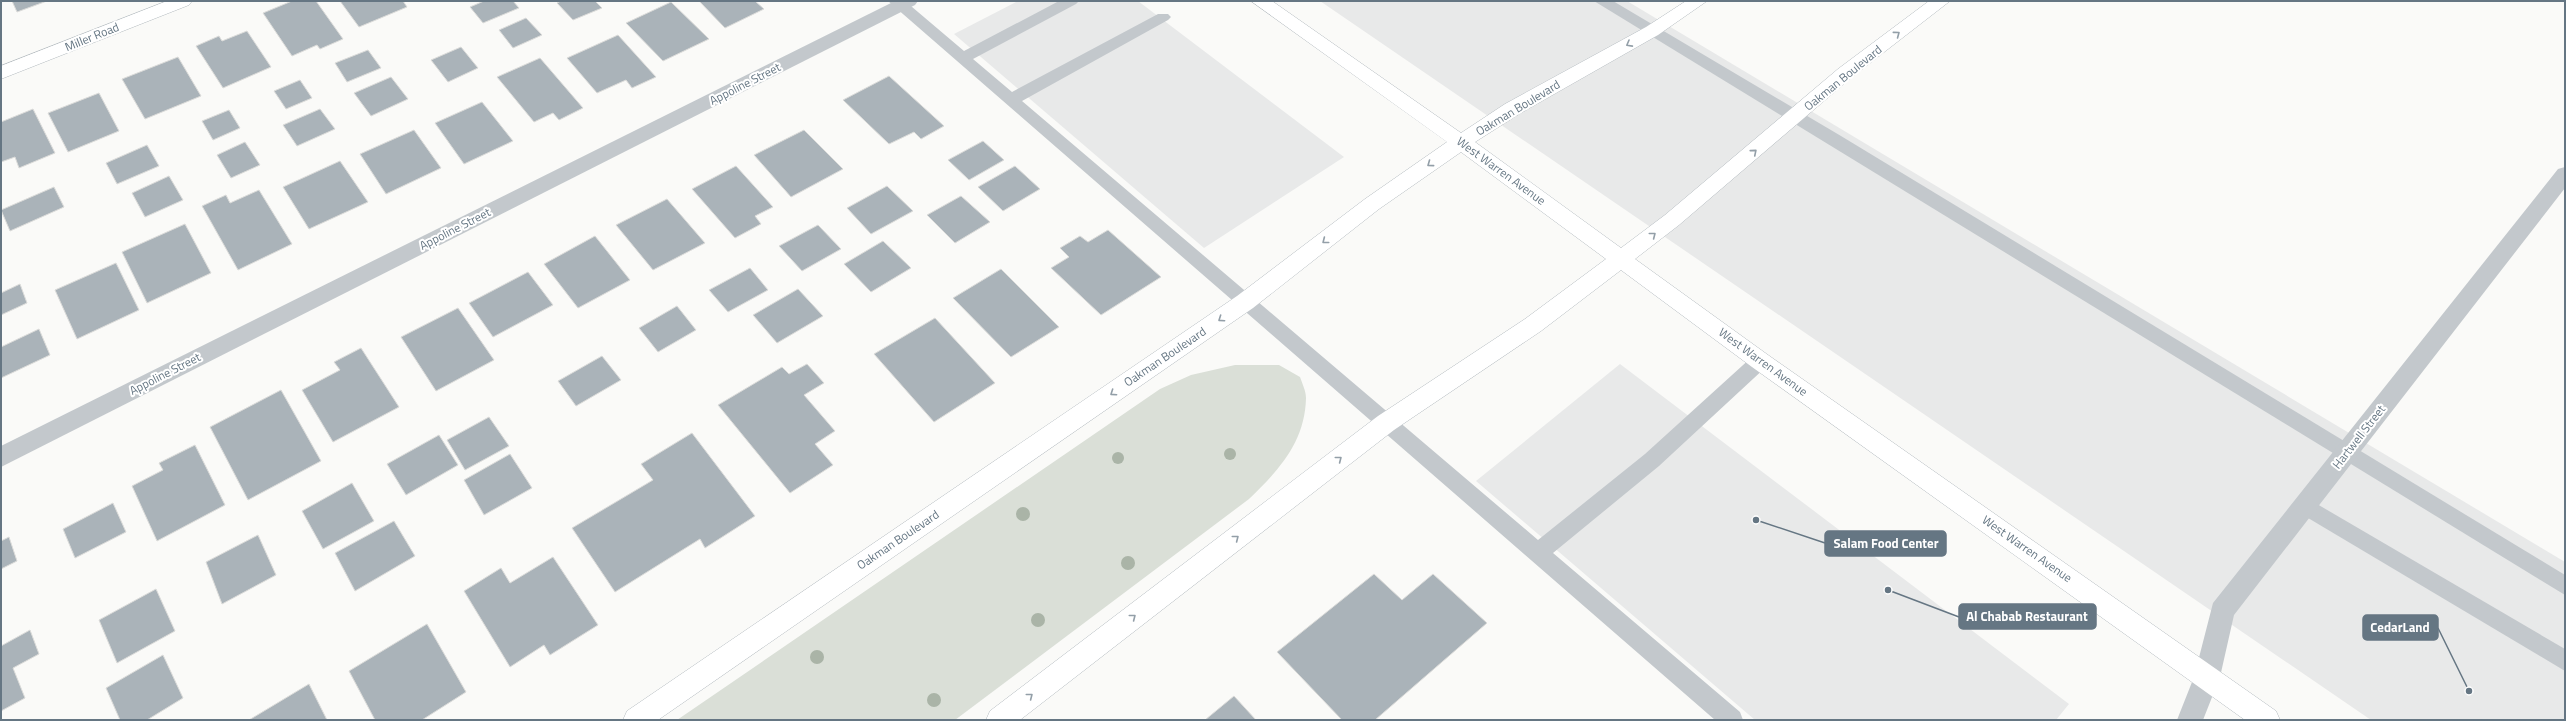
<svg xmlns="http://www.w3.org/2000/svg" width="2566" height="721" font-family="'Titillium Web',sans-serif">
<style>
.built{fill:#e8e9e9}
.green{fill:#dadfd7}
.building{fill:#aab3b9;stroke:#dcdcda}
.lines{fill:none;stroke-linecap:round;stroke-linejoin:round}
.secondary-casing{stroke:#b3babf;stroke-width:1}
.lane{fill:#c3c8cc;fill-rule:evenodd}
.street{fill:#c3c8cc;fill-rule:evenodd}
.secondary{fill:#fff;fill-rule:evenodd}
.tree{fill:#aab4a7}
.oneway{stroke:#939fa8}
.labels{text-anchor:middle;stroke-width:4;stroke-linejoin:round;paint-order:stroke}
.street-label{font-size:12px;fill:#657683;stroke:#fff}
.leader{fill:none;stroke:#657683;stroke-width:1.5}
.callout-dot{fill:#657683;stroke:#fff;stroke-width:1.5}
.callout{fill:#657683;stroke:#657683;stroke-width:1.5}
.callout-label{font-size:13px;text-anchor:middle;font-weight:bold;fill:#fff}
</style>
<rect width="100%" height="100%" fill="#fafaf8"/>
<g class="built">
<polygon points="1018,1 1138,1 1344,157 1204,248 954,34"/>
<polygon points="1320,1 1627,1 2565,562 2565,720 2371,720"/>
<polygon points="1620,364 2069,704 2056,720 1755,720 1476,481"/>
</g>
<path class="green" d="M 1235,365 L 1279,365 L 1300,377 C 1302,383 1306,391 1306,398 C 1305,442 1279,470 1249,499 L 955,720 L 677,720 L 1160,389 L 1191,375 Z"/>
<g class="building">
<polygon points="12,1 47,1 17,12"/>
<polygon points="292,1 316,1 343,39 320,49 317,45 292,56 263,13"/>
<polygon points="340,1 403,1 407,7 359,27"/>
<polygon points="484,1 513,1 519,8 483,23 470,7"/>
<polygon points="561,1 595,1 602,8 573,20 557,3"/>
<polygon points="699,1 755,1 764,9 725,28"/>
<polygon points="671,2 709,39 663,61 626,23"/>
<polygon points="526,18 542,35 513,48 499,30"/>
<polygon points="247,31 271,67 223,88 196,46 219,36 222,41"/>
<polygon points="618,35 656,77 632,88 626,80 597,93 567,58"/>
<polygon points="461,47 478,68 448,82 431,60"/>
<polygon points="368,50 381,68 347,82 335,63"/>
<polygon points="178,57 201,96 145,119 122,79"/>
<polygon points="540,58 583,108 559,120 553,113 534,122 497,77"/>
<polygon points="889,76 944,126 921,139 914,132 889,144 843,100"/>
<polygon points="391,77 408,99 371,116 354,93"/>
<polygon points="300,80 312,98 286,109 274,91"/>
<polygon points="99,93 119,131 68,152 48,113"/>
<polygon points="482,102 513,141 464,164 435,123"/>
<polygon points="33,109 55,153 19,168 15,157 1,162 1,122"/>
<polygon points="320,109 335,129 297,146 283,125"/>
<polygon points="229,110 240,128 213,140 202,121"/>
<polygon points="414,130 441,168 386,194 360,154"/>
<polygon points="804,130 843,169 791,197 754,155"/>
<polygon points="983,141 1004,160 969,180 948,160"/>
<polygon points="245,142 260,165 231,178 217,155"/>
<polygon points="147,145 159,166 117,184 106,163"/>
<polygon points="340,161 368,202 309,229 283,187"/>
<polygon points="736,166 773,207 755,216 761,224 735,238 692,189"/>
<polygon points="1015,166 1040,189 1003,211 978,187"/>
<polygon points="169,176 183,200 145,217 132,193"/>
<polygon points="887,186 913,211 871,234 847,208"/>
<polygon points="54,187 64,207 10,231 1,210"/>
<polygon points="259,190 292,244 238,270 202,206 226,195 230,203"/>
<polygon points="961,196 990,222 955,243 927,215"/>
<polygon points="667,199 705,243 653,270 616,225"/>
<polygon points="185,224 211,273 147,303 122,252"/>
<polygon points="818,225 841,249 802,271 779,246"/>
<polygon points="1108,230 1161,277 1101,315 1051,268 1069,257 1060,248 1080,236 1088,242"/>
<polygon points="595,236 630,280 578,308 544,264"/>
<polygon points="883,241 911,268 871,292 844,264"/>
<polygon points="116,263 139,310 77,339 55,290"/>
<polygon points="750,268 768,290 728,312 709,290"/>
<polygon points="1001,269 1059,327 1011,357 953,298"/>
<polygon points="528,272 553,305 493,337 469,303"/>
<polygon points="20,284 27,303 1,315 1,293"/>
<polygon points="798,289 823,316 777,343 753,315"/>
<polygon points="677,306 696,330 658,352 639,328"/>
<polygon points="458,308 494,360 436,391 401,337"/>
<polygon points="935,318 995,383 934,422 874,354"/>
<polygon points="39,329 50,355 1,378 1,347"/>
<polygon points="361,348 399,407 333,442 302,390 340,370 334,362"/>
<polygon points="602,356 621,380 576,406 558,381"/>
<polygon points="807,364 824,383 804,395 835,431 815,444 833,465 790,493 718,405 782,367 789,374"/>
<polygon points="281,390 321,461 248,500 210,427"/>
<polygon points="489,417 509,446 465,470 447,440"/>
<polygon points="692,433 755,516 705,548 700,539 615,592 572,528 653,480 641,464"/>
<polygon points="439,435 458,465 406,495 387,464"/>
<polygon points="195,445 225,505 157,541 132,486 163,470 159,463"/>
<polygon points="510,454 532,488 484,515 464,480"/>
<polygon points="352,483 374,521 323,549 302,511"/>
<polygon points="113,503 126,532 75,558 63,529"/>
<polygon points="394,521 415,556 355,591 335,553"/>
<polygon points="258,535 276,575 222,604 206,562"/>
<polygon points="9,537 17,561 1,569 1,541"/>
<polygon points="553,557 598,625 550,655 544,645 510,667 464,591 501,568 510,583"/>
<polygon points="1374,574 1402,600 1433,574 1487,623 1375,720 1342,720 1277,652"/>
<polygon points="156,589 175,631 117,663 99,620"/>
<polygon points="427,624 466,692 422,720 375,720 349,671"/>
<polygon points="30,630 39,654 13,668 25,698 1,711 1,646"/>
<polygon points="163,655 183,698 147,720 120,720 106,688"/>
<polygon points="309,684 327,720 249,720"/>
<polygon points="1234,696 1256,720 1205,720"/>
</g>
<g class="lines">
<g class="secondary-casing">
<g id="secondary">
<polygon points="167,1 192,1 189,5 1,79 1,66"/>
<polygon points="1251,1 1272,1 1461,133 1505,104 1646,27 1686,1 1707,1 1658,35 1519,114 1475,142 1621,248 1665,215 1838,69 1929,1 1950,1 1852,77 1679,225 1635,259 1768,355 2276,711 2280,720 2245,720 1752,367 1621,270 1541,331 1394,430 1020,720 986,720 990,711 1378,416 1525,319 1606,259 1461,152 1379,209 1253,308 658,720 623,720 627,711 1237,296 1365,199 1447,142"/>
</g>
</g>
<g class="lane">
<polygon points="888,1 905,1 964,51 1059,1 1079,1 1076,4 973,59 1012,92 1158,14 1168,14 1171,17 1168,20 1022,101 1538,540 1645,454 1753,356 1760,354 1767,356 1770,361 1767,366 1659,466 1553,553 1740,712 1743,720 1715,720"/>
<polygon points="1594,1 1613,1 1841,136 2565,575 2565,595"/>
<polygon points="2305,497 2565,649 2565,671 2298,512 2295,506 2298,500"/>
</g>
<g class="street">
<polygon points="895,1 918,1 915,5 1,467 1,446"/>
<polygon points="2565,167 2565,188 2234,615 2220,677 2203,720 2177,720 2194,677 2213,603 2558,169"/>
</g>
<use href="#secondary" class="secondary"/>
</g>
<g class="tree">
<circle cx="1230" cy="454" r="6"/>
<circle cx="1118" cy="458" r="6"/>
<circle cx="1023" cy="514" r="7"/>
<circle cx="1128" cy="563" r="7"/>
<circle cx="1038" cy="620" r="7"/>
<circle cx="817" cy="657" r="7"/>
<circle cx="934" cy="700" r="7"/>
</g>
<defs><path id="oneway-chevron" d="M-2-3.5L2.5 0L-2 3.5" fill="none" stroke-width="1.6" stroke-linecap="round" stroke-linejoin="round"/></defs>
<g class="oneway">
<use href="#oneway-chevron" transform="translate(1897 34) rotate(-37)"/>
<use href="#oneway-chevron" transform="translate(1629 44) rotate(151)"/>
<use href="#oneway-chevron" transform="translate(1754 152) rotate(-40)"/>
<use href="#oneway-chevron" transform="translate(1430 164) rotate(144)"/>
<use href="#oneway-chevron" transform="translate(1653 235) rotate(-38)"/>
<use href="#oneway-chevron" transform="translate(1325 241) rotate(142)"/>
<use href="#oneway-chevron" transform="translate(1221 319) rotate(146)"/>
<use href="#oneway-chevron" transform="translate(1113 393) rotate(146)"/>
<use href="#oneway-chevron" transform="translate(1339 459) rotate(-38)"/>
<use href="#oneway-chevron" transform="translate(1236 538) rotate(-38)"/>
<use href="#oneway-chevron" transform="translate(1133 617) rotate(-38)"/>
<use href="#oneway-chevron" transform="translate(1030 696) rotate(-38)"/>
</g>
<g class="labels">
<g class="street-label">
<text transform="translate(92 37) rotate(-22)" y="4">Miller Road</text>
<text transform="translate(1843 78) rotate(-39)" y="4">Oakman Boulevard</text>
<text transform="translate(745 84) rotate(-27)" y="4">Appoline Street</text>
<text transform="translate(1518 108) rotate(-31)" y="4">Oakman Boulevard</text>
<text transform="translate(1501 171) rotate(36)" y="4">West Warren Avenue</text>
<text transform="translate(455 229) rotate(-27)" y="4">Appoline Street</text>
<text transform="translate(1165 357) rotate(-34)" y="4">Oakman Boulevard</text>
<text transform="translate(1763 362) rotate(36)" y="4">West Warren Avenue</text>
<text transform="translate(165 374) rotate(-27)" y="4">Appoline Street</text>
<text transform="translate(2359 437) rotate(-52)" y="4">Hartwell Street</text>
<text transform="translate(898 540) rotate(-34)" y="4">Oakman Boulevard</text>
<text transform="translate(2027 549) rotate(35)" y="4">West Warren Avenue</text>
</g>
</g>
<path class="leader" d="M1756 520L1825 543M1888 590L1959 617M2469 691L2438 628"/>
<g class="callout-dot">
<circle cx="1756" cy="520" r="4"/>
<circle cx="1888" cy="590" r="4"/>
<circle cx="2469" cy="691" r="4"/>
</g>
<g class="callout">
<rect x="1825" y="531" width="121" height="25" rx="4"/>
<rect x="1959" y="604" width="137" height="25" rx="4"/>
<rect x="2363" y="615" width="75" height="25" rx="4"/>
</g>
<g class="callout-label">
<text x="1886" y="548">Salam Food Center</text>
<text x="2027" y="621">Al Chabab Restaurant</text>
<text x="2400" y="632">CedarLand</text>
</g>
<rect width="2566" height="721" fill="none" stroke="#657683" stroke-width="4"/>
</svg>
